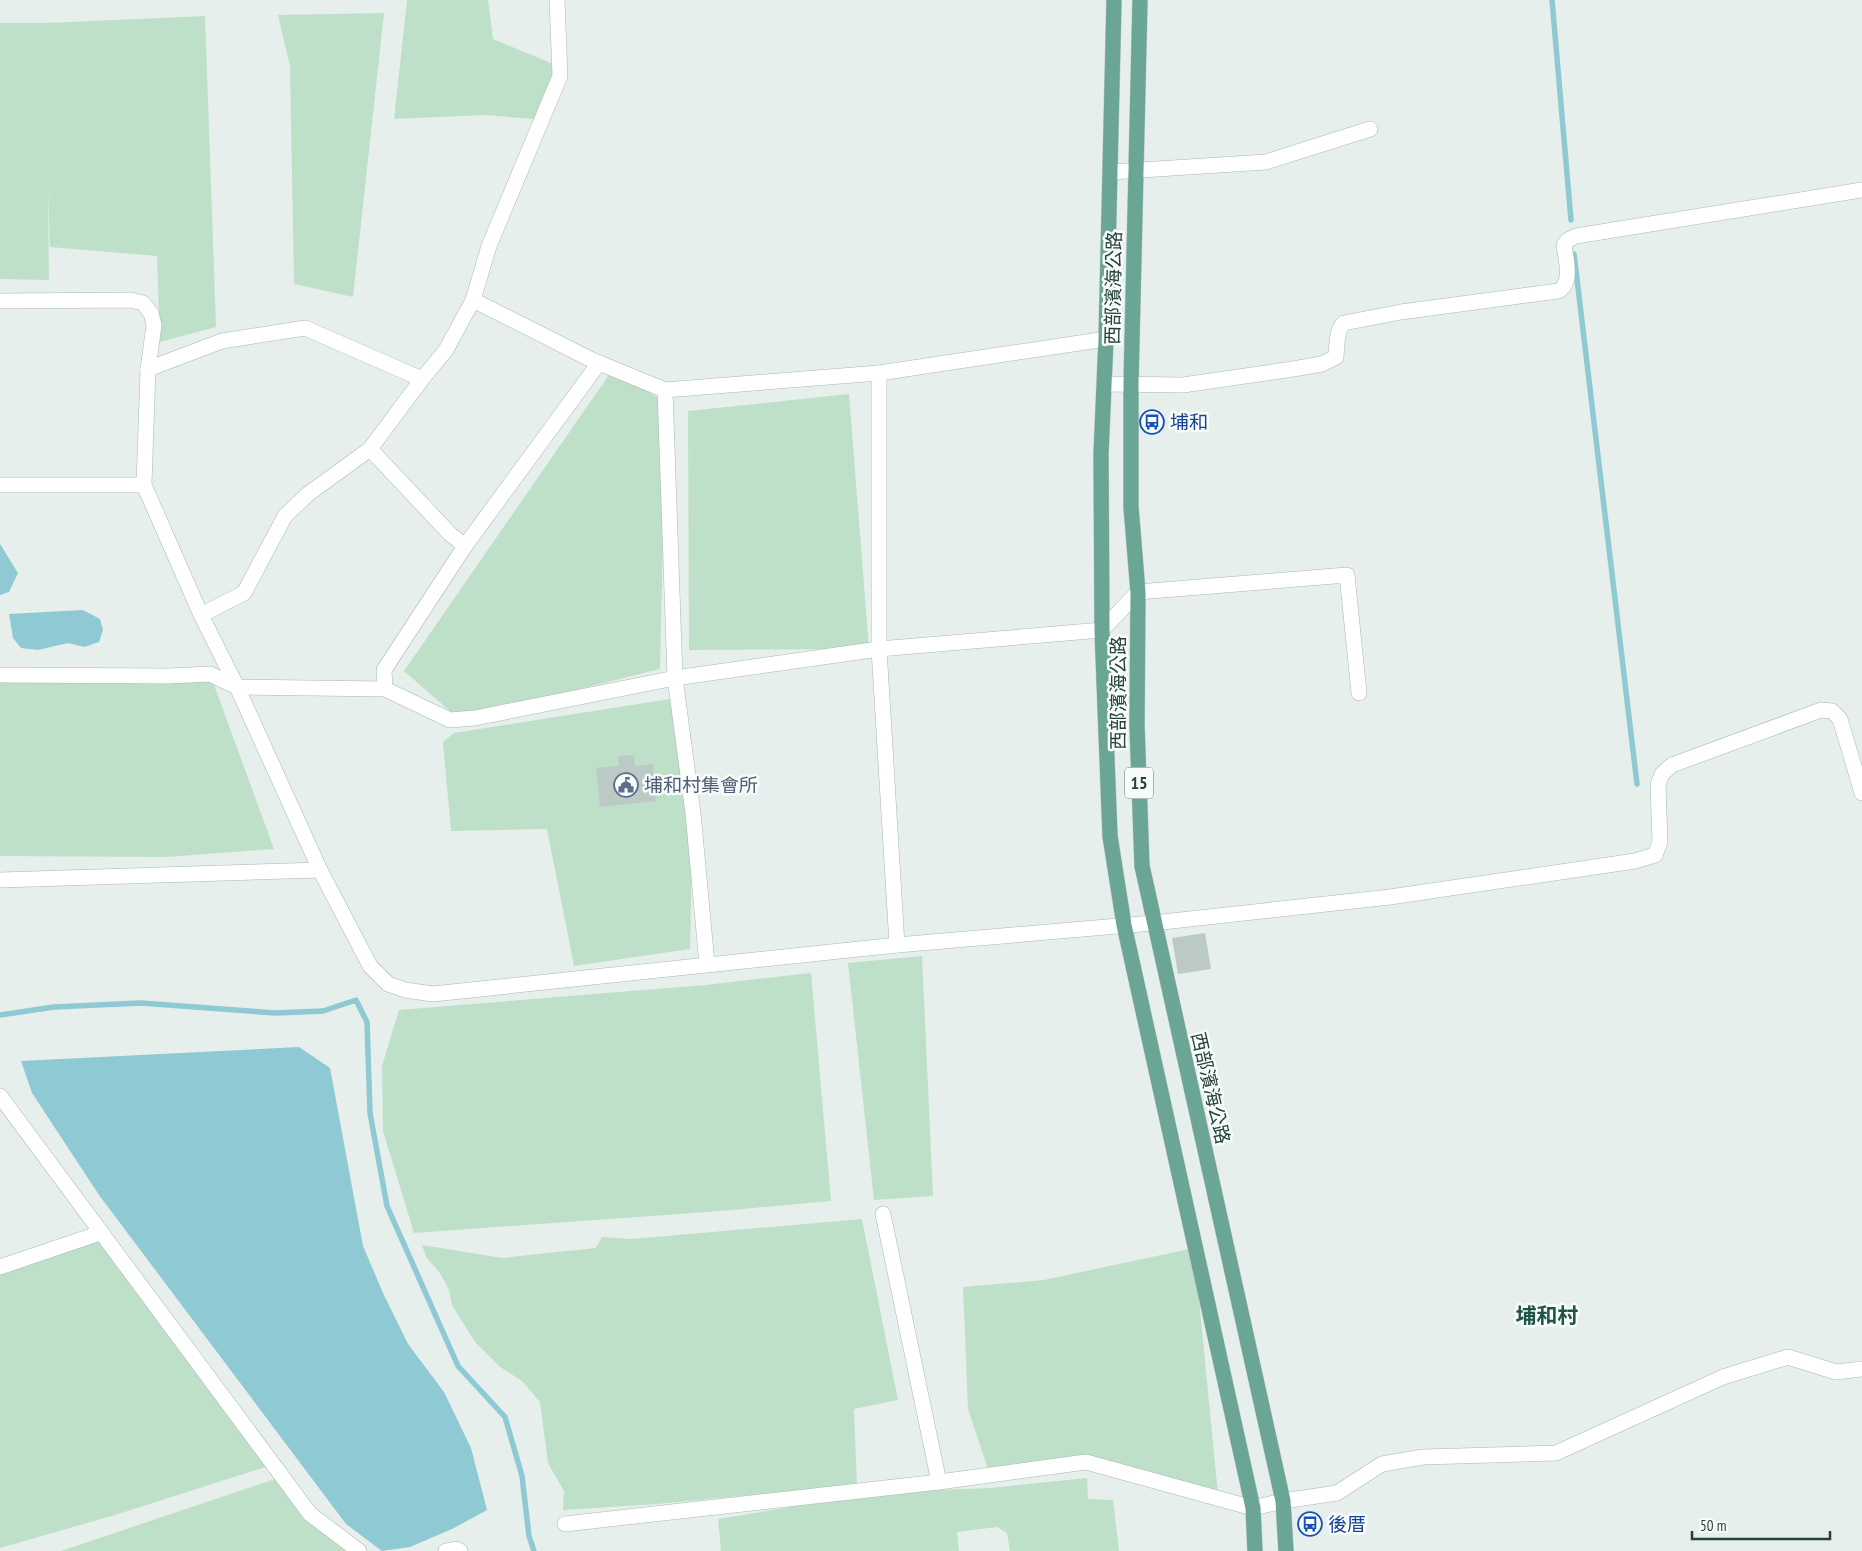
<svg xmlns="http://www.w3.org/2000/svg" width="1862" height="1551" font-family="'PT Sans Narrow','Noto Sans TC',sans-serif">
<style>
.green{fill:#bfe0c8}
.water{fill:#8ec9d4}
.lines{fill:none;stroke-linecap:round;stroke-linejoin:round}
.stream{stroke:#8ec9d4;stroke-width:5.5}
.building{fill:#bbcac4}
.minor-casing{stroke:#a8b8b2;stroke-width:16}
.major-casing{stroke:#c2cac8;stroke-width:16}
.minor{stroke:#fff;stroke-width:15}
.major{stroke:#6aa596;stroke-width:15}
.labels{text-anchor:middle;stroke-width:5;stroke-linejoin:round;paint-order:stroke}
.shield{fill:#f7fbf9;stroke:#637a73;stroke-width:1}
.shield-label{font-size:18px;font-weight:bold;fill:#24423a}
.street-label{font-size:19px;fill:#24423a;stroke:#f7fbf9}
.transit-label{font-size:19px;fill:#164399;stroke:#f7fbf9;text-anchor:start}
.service-label{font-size:19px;fill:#4e5e75;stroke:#f7fbf9;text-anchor:start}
.quarter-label{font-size:21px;font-weight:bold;fill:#1f5548;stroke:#f7fbf9}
</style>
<rect width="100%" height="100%" fill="#e6efeb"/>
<g class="green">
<polygon points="407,0 488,0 493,39 563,68 546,120 485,115 394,119"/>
<polygon points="384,13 353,297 294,284 290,66 278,15"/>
<polygon points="205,16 216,327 160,342 157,256 50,247 48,190 49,280 0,279 0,23 46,23"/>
<polygon points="613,369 666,403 660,669 459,719 404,671"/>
<polygon points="849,394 869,649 689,650 688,411"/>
<polygon points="210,674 274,849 166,857 0,856 0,675"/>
<polygon points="670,699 693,813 690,949 574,966 547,829 451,831 443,742 454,733"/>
<polygon points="922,956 933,1196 874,1200 848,963"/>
<polygon points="811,973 831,1201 721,1211 414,1233 383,1131 382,1066 399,1010 705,985"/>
<polygon points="862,1219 898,1400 854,1409 857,1485 657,1504 563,1510 564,1491 548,1463 540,1402 522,1381 500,1367 475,1342 452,1305 449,1290 440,1273 426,1257 422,1245 502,1258 596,1248 602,1237 631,1239"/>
<polygon points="100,1233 272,1465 115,1515 0,1548 0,1269"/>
<polygon points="1194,1248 1218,1494 1080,1456 988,1469 968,1409 963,1287 1044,1280"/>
<polygon points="281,1477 313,1511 345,1551 61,1551"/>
<polygon points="1087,1478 1088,1499 1113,1500 1119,1551 1010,1551 1007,1533 997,1527 957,1532 959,1551 721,1551 718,1519 881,1492 990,1488"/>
</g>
<g class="water">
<polygon points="0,544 18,573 9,592 0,595"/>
<polygon points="83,610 100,619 103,630 99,642 84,647 68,643 38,650 21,648 13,638 9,614"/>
<polygon points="299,1047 330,1068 363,1246 383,1293 408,1344 444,1392 471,1448 487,1510 452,1529 410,1547 382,1551 346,1524 99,1195 32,1093 21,1061"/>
</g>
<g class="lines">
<g class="stream">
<polyline points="1552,0 1571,220"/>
<polyline points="1574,254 1637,784"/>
<polyline points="0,1015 54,1007 141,1003 275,1013 323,1011 356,1000 367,1022 370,1113 387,1206 458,1366 505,1417 522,1476 529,1536 534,1551"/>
</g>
</g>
<g class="building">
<polygon points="634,755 635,766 653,764 656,801 600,807 596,768 619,766 618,756"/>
<polygon points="1205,933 1211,969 1178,974 1172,938"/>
</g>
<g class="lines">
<g class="minor-casing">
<g id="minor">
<polyline points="1110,172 1266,162 1370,129"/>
<polyline points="473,300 592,360 665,390 879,373 1106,339"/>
<polyline points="0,301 131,300 143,303 151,313 154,325 148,369 144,485 201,615 237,687 320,870 370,966 388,984 405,990 433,994 897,945 1153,923 1390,897 1635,861 1655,855 1660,842 1658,785 1662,774 1672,765 1821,710 1832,711 1840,719 1862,793"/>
<polyline points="148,369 222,341 305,328 422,379"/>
<polyline points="879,373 879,649 897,945"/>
<path d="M 1104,384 L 1183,385 L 1293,369 L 1322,364 L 1336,357 C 1337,346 1336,330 1344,323 L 1401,312 L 1558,291 C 1573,284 1566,259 1564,245 L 1568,240 L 1576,236 L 1862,190"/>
<polyline points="665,390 675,678 693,813 707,964"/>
<polyline points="370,449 450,534 465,546"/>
<polyline points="0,485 144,485"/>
<polyline points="201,615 244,593 285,516 308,494 370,449 422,379 446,350 473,300 489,246 560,76 557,0"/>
<polyline points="0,675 168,676 210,674 237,687 385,689 450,720 475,718 675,678 879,649 1102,630 1138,592 1347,575 1359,693"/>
<polyline points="385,689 384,670 465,546 599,363"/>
<polyline points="0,880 320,870"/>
<polyline points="0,1096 310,1514 359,1551"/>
<polyline points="883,1214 939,1482"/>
<polyline points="0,1267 100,1233"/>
<polyline points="565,1524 939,1482 1086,1462 1253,1508 1283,1501 1337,1493 1382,1464 1423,1457 1556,1453 1723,1377 1788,1357 1836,1372 1862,1369"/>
<polyline points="446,1551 456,1549 460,1551"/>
</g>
</g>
<g class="major-casing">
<g id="major">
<polyline points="1114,0 1106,339 1101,454 1102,630 1110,836 1124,925 1253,1508 1255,1551"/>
<polyline points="1140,0 1131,384 1131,507 1138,592 1137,725 1142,866 1283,1501 1286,1551"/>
</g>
</g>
<use href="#minor" class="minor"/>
<use href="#major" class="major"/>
</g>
<defs>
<g id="bus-ring" transform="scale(1.25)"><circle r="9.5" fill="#f7fbf9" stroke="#1a4fb4" stroke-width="1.5"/><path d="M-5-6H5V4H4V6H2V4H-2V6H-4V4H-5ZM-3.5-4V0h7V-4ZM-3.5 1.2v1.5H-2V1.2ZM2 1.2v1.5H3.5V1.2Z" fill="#1a4fb4"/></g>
<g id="civic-ring" transform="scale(1.25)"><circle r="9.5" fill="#f7fbf9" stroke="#5c6f8a" stroke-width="1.5"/><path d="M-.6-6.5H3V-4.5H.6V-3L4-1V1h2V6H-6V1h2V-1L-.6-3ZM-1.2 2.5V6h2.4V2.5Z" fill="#5c6f8a"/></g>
</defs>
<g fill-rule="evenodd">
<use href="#bus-ring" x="1152" y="422"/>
<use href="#civic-ring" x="626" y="785"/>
<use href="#bus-ring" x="1310" y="1524"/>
</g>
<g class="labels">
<rect class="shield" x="1125" y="767.5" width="28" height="31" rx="4"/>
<g class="shield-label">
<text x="1139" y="789">15</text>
</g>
<g class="street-label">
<text transform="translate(1113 288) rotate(-89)" y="7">西部濱海公路</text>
<text transform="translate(1118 693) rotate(-90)" y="7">西部濱海公路</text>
<text transform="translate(1211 1088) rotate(77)" y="7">西部濱海公路</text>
</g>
<g class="transit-label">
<text x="1170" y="429">埔和</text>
<text x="1328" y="1531">後厝</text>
</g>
<g class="service-label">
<text x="644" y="792">埔和村集會所</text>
</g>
<g class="quarter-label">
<text x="1547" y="1323">埔和村</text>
</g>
</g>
<path d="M1692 1531v8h138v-8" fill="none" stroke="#24423a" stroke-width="2.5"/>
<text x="1700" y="1531" font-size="15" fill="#24423a" stroke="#f7fbf9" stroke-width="4" paint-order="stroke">50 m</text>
</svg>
